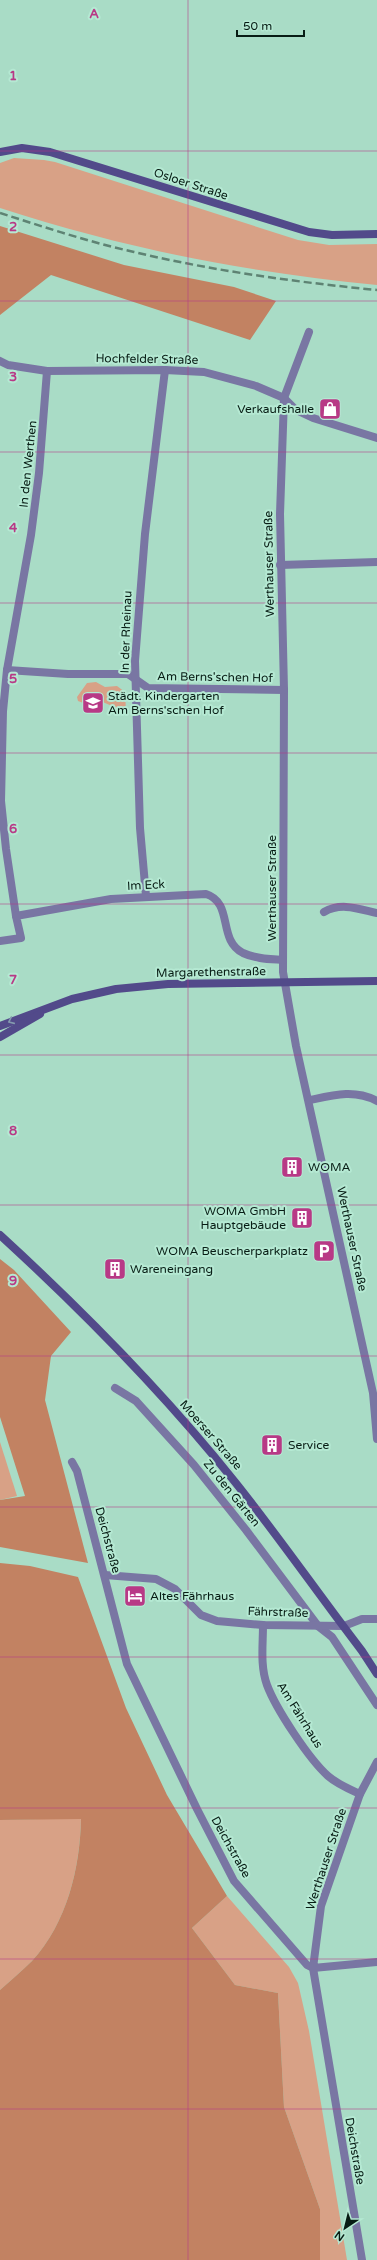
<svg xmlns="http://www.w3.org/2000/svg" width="377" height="2260" font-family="'Varela Round',sans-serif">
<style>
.green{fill:#d8a186}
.forest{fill:#c28262}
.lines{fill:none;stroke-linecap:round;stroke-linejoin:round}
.street{stroke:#7976a3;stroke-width:8}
.secondary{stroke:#524a8a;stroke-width:8}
.rail{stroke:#5e8373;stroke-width:2.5;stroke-dasharray:8 4;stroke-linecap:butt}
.oneway{stroke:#849aae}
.grid{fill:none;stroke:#b83986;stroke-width:1;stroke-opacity:0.55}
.labels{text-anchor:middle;stroke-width:4;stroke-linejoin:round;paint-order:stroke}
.street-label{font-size:12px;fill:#071c14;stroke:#b5e9d3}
.poi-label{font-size:12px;fill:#071c14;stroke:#b5e9d3;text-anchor:start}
.grid-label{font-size:13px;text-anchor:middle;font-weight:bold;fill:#b83986;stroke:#b5e9d3;stroke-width:4;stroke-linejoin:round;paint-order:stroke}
</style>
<rect width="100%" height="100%" fill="#a9dcc6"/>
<g class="green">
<path d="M 14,158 L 44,160 L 55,162 L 298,240 L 329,245 L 377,244 L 377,285 C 244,272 127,249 0,208 L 0,163 Z"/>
<polygon points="96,682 105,687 117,686 125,692 126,711 121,714 112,706 91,697 86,704 78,701 77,697 87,683"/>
<polygon points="0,1442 17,1496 0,1500"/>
<path d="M 81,1818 C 80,1868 67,1923 32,1961 C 22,1971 11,1980 0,1990 L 0,1820 Z"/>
<polygon points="227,1896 289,1967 298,1983 309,2031 347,2260 320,2260 320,2209 284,2107 278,1993 235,1985 192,1928"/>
</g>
<g class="forest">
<polygon points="0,226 124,265 234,287 276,301 250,340 51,275 0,315"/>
<polygon points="0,1259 14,1270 71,1332 51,1356 45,1400 88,1563 0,1547 0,1500 25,1496 0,1417"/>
<path d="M 0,1563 L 30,1566 L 78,1577 L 126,1708 L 167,1795 L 227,1896 L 192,1928 L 235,1985 L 278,1993 L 284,2107 L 320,2209 L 320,2260 L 0,2260 L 0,1990 C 11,1980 22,1971 32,1961 C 67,1923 80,1868 81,1819 L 0,1820 Z"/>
</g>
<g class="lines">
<g class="street">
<polyline points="309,332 284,398 280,514 284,690 283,972 296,1046 373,1393 377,1439"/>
<polyline points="0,361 8,365 47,371 165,370 204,372 256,386 284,398 296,410 313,418 377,438"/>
<polyline points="280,565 377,562"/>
<polyline points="7,670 68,674 128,674 148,688 284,690"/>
<polyline points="146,896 140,828 135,661 145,534 165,370"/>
<path d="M 324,912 C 341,902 359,909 377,913"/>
<polyline points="16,916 6,849 1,801 3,711 7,670 31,535 39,473 47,371"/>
<path d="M 0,941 L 21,938 L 16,916 L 111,899 L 206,894 C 234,903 217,940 243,953 C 256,959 270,959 283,960"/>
<path d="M 310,1100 C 333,1095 355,1089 377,1101"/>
<polyline points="115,1388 136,1401 194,1465 246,1530 318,1626 332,1637 377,1705"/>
<polyline points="72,1462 77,1471 127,1664 197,1809 234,1881 307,1965 313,1968 362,2260"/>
<polyline points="105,1575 156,1579 175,1589 201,1615 217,1621 263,1625 344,1626 362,1619 377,1619"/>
<path d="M 263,1625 C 263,1645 260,1666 267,1685 C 276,1709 309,1759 328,1776 C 337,1784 349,1789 360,1794"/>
<polyline points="377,1762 360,1794 321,1906 313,1968 377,1962"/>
</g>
<g class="secondary">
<polyline points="0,152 22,148 50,152 309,232 332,235 377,234"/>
<polyline points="0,1026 72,999 116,989 168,984 377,981"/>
<polyline points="0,1037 40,1014"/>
<path d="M 0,1235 C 84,1312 164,1393 235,1482 C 279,1537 319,1595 362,1651 L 377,1674"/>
</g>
<path class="rail" d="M 0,213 C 44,227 89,242 134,252 C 214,271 295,282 377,290"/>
</g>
<defs><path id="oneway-chevron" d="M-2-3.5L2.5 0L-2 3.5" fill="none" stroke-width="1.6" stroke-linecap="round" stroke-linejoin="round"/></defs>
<use class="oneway" href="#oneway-chevron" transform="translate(11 1021) rotate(156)"/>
<path class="grid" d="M 188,0 L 188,2260M 0,151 L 377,151M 0,301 L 377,301M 0,452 L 377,452M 0,603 L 377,603M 0,753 L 377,753M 0,904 L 377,904M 0,1055 L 377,1055M 0,1205 L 377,1205M 0,1356 L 377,1356M 0,1507 L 377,1507M 0,1657 L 377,1657M 0,1808 L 377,1808M 0,1959 L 377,1959M 0,2109 L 377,2109"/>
<defs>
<g id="shop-square" transform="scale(1.15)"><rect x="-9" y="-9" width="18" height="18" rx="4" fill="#b83986" stroke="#b5e9d3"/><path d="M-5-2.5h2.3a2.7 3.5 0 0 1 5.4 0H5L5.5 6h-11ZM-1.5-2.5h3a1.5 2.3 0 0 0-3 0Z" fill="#fff"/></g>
<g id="school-square" transform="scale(1.15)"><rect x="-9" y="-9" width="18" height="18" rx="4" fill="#b83986" stroke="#b5e9d3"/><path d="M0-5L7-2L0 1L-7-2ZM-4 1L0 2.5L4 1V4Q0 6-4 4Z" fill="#fff"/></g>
<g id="building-square" transform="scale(1.15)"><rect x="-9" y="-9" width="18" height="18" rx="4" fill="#b83986" stroke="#b5e9d3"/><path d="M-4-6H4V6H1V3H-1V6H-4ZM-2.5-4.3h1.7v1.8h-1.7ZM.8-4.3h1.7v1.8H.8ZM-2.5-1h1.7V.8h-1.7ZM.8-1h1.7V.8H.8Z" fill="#fff"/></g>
<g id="parking-square" transform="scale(1.15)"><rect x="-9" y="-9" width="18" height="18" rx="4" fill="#b83986" stroke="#b5e9d3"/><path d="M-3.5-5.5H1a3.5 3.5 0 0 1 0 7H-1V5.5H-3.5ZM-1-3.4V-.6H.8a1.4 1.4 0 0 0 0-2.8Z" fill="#fff"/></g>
<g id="hotel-square" transform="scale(1.15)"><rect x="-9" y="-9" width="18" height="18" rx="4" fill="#b83986" stroke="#b5e9d3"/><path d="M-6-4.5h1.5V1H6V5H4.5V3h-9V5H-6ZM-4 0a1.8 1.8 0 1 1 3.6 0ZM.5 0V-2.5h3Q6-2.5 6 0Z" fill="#fff"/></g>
</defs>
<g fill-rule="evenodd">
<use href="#shop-square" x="330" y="409"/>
<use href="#school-square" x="93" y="703"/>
<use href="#building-square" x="292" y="1167"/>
<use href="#building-square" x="302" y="1218"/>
<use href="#parking-square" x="324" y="1251"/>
<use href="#building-square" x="115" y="1269"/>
<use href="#building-square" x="272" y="1445"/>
<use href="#hotel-square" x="135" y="1596"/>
</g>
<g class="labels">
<g class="street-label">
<text transform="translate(191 184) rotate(18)" y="4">Osloer Straße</text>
<text transform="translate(147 359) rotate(1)" y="4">Hochfelder Straße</text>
<text transform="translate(28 464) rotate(-84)" y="4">In den Werthen</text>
<text transform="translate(269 564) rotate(-91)" y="4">Werthauser Straße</text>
<text transform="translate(126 632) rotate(-88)" y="4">In der Rheinau</text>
<text transform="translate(215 677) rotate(1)" y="4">Am Berns'schen Hof</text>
<text transform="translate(146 885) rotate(-3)" y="4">Im Eck</text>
<text transform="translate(272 888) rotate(-90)" y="4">Werthauser Straße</text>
<text transform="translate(211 972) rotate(-1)" y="4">Margarethenstraße</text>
<text transform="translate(352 1239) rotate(78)" y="4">Werthauser Straße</text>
<text transform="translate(211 1435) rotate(49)" y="4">Moerser Straße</text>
<text transform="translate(232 1493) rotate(51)" y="4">Zu den Gärten</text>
<text transform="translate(108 1540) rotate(75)" y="4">Deichstraße</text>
<text transform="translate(278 1612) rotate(2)" y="4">Fährstraße</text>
<text transform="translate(300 1715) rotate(58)" y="4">Am Fährhaus</text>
<text transform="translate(231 1847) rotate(61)" y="4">Deichstraße</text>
<text transform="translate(326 1859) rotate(-72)" y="4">Werthauser Straße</text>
<text transform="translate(355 2151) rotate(80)" y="4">Deichstraße</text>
</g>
<g class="poi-label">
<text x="314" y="413" text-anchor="end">Verkaufshalle</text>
<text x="108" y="700">Städt. Kindergarten<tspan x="108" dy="14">Am Berns'schen Hof</tspan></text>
<text x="308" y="1171">WOMA</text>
<text x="286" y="1215" text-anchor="end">WOMA GmbH<tspan x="286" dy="14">Hauptgebäude</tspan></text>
<text x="308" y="1255" text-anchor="end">WOMA Beuscherparkplatz</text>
<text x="130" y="1273">Wareneingang</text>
<text x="288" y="1449">Service</text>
<text x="150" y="1600">Altes Fährhaus</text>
</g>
</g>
<g class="grid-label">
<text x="94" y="18">A</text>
<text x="13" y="80">1</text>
<text x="13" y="231">2</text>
<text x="13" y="381">3</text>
<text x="13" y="532">4</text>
<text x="13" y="683">5</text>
<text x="13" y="833">6</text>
<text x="13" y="984">7</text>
<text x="13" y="1135">8</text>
<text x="13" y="1285">9</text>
</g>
<g transform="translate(345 2228) rotate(215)" stroke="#b5e9d3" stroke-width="3" paint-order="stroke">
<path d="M0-3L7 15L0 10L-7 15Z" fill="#071c14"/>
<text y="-6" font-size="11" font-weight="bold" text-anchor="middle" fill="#071c14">N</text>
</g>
<path d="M237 30v6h67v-6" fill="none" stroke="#071c14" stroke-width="2"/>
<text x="243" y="30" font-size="12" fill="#071c14" stroke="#b5e9d3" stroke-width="3" paint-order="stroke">50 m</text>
</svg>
